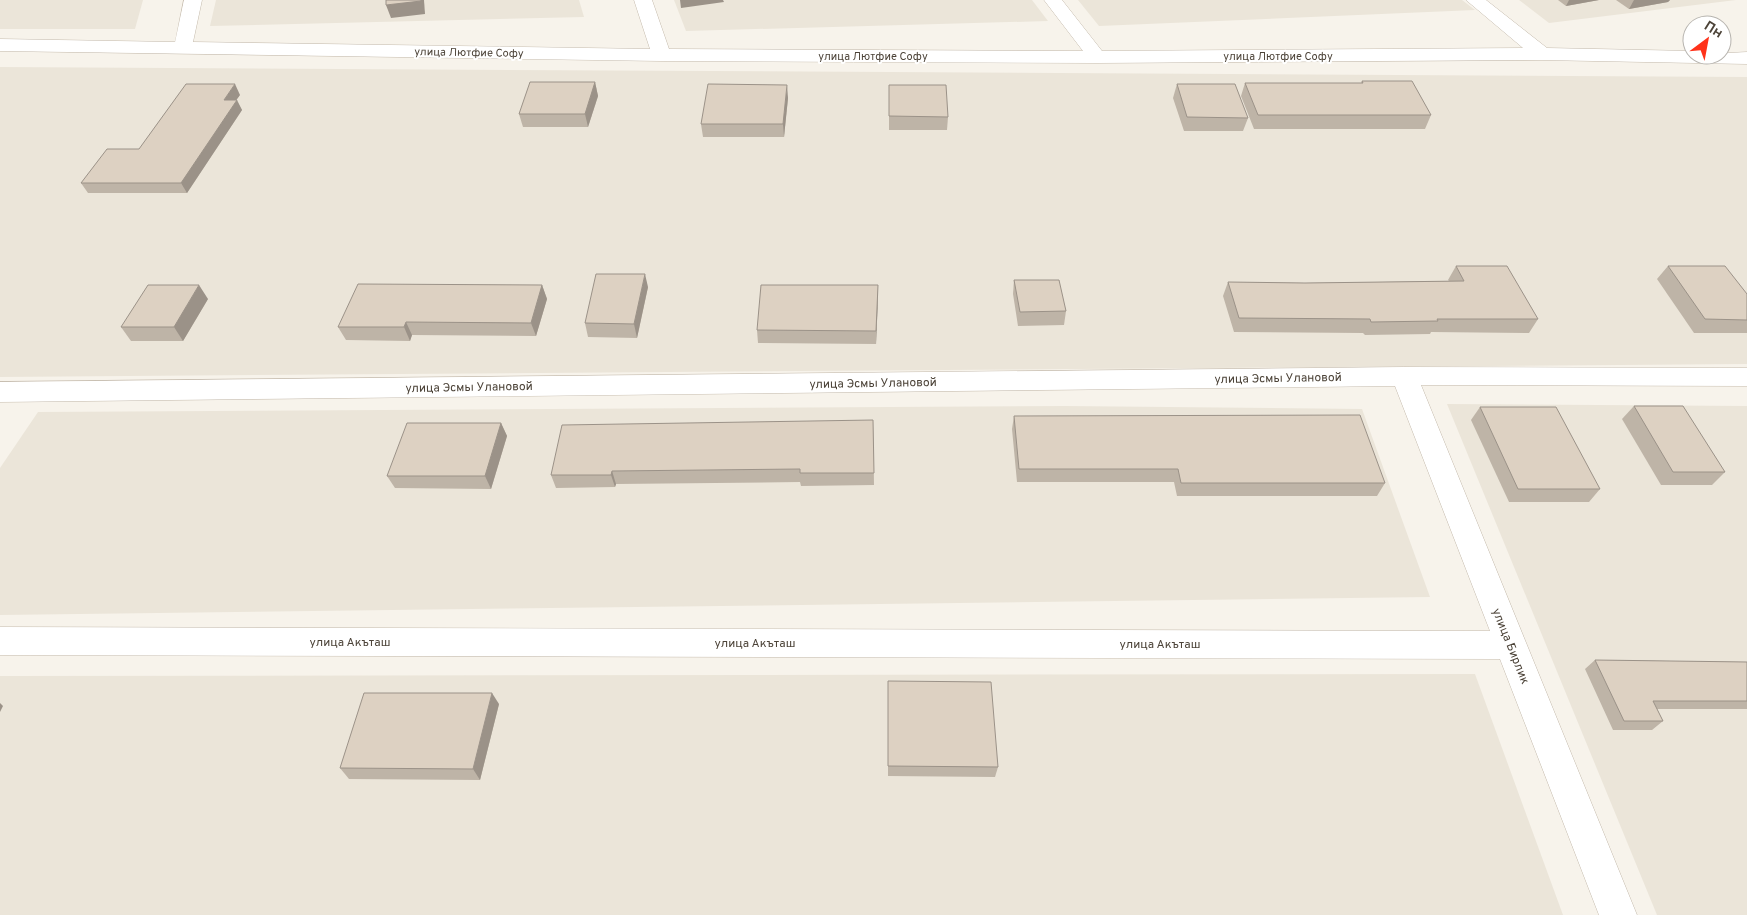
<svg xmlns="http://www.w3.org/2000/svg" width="1747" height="915" font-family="Overpass,sans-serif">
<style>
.residential{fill:#ebe5d9}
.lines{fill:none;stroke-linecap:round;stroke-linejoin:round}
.minor-casing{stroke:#c4baac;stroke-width:1}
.minor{fill:#fff;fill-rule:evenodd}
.wall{fill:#beb4a7}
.shaded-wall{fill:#9b9288}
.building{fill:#ddd1c2;stroke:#9b9288}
.labels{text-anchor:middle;stroke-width:4;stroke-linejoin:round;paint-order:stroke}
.far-street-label{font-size:11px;fill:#4c4338;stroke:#fff}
.street-label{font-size:12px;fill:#4c4338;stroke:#fff}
</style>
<rect width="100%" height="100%" fill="#f7f3eb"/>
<g class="residential">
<polygon points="0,0 143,0 135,29 0,29"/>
<polygon points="216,0 579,0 584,17 210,26"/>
<polygon points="674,0 1032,0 1048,21 686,31"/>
<polygon points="1078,0 1462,0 1475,10 1099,26"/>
<polygon points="1519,0 1736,0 1549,23"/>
<polygon points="0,67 1747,77 1747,364 0,377"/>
<polygon points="1447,404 1747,406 1747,915 1657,915"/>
<polygon points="1065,406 1362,409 1430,597 0,615 0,468 38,412"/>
<polygon points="1475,674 1563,915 0,915 0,676"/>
</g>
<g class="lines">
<g class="minor-casing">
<g id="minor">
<polygon points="184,0 202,0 193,42 650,49 634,0 652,0 669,49 1083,51 1044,0 1062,0 1102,51 1523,48 1466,0 1486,0 1547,48 1692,51 1692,55 1747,52 1747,64 1542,60 1097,63 661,61 0,51 0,39 175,42"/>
<polygon points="1404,367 1747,368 1747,386 1421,385 1637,915 1599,915 1500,659 0,655 0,627 1490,631 1395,386 0,402 0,382"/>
</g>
</g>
<use href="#minor" class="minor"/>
</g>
<g class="wall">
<polygon points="1558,0 1599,0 1566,6"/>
<polygon points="1616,0 1670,0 1668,2 1629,9"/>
<polygon points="1362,81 1431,115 1425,129 1254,129 1241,96 1245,83 1361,83"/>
<polygon points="595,82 598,96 588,127 523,127 519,114"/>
<polygon points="1177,84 1248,118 1243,131 1184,131 1173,98"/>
<polygon points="889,85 948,117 947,130 889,130"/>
<polygon points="240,95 236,100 242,110 187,193 88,193 81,183 139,149"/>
<polygon points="788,98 784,137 703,137 701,124"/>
<polygon points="1456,266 1538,319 1529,333 1431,332 1430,334 1365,335 1363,333 1234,332 1223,296 1228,282 1305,283 1449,281 1448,280"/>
<polygon points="1668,266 1747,294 1747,333 1694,333 1657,279"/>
<polygon points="1014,280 1066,311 1064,325 1018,326 1013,294"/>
<polygon points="542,285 547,299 536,336 412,335 410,341 346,340 338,327"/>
<polygon points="878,285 876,344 758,343 757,330"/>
<polygon points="648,287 637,338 588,337 585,323"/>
<polygon points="208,299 183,341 131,341 121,327"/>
<polygon points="1634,406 1725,472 1712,485 1661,485 1622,419"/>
<polygon points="1480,407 1600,489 1589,502 1509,502 1471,420"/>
<polygon points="1014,416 1385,483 1377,496 1177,496 1174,482 1017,482 1012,429"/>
<polygon points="873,420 874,485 801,486 800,482 616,484 615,487 556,488 551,475"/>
<polygon points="501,423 507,436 491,489 395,488 387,476"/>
<polygon points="1595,660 1747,662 1747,709 1657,709 1663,721 1652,730 1613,730 1585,669"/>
<polygon points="888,681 998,767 995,777 888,776"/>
<polygon points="499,704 480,780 349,779 340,768"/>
</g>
<g class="shaded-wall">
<polygon points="421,0 424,0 425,14 391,18 386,5"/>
<polygon points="680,0 723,0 724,2 681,8"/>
<polygon points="1569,0 1599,0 1566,6"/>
<polygon points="1634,0 1670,0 1668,2 1629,9"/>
<polygon points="595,82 598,96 588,127 585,114"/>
<polygon points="235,84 240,95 229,110 224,100"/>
<polygon points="787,85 788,98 784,137 783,124"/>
<polygon points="237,100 242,110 187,193 181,183"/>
<polygon points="645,274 648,287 637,338 634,324"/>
<polygon points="199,285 208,299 183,341 174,327"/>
<polygon points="542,285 547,299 536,336 531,323"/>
<polygon points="878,285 878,299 876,344 876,331"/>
<polygon points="406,322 412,335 410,341 404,327"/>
<polygon points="501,423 507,436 491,489 485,476"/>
<polygon points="612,471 616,484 615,487 611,475"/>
<polygon points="492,693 499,704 480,780 473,769"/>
<polygon points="0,703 3,706 0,712"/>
</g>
<g class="building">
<polygon points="386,0 421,0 421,1 386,5"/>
<polygon points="1362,81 1412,81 1431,115 1258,115 1245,83 1363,83"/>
<polygon points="530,82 595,82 585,114 519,114"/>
<polygon points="186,84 235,84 224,100 237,100 181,183 81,183 107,149 139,149"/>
<polygon points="708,84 787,85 783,124 701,124"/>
<polygon points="1177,84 1235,84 1248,118 1187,117"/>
<polygon points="889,85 946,85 948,117 889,116"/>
<polygon points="1456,266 1507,266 1538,319 1437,319 1438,321 1371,322 1370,319 1239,318 1228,282 1305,283 1464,281"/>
<polygon points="1668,266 1725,266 1747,294 1747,320 1705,319"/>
<polygon points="596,274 645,274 634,324 585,323"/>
<polygon points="1014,280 1059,280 1066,311 1020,312"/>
<polygon points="358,284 542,285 531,323 406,322 404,327 338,327"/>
<polygon points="148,285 199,285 174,327 121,327"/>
<polygon points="761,285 878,285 876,331 757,330"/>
<polygon points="1634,406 1683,406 1725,472 1673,472"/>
<polygon points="1480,407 1556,407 1600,489 1518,489"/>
<polygon points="1360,415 1385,483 1181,483 1178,469 1019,469 1014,416"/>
<polygon points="873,420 874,473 800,473 800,469 612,471 611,475 551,475 562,425"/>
<polygon points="407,423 501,423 485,476 387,476"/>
<polygon points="1595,660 1747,662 1747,701 1653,701 1663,721 1624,721"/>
<polygon points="888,681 991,682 998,767 888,766"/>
<polygon points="364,693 492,693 473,769 340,768"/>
</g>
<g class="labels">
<g class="far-street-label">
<text transform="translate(469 52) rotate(1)" y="4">улица Лютфие Софу</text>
<text x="873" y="60">улица Лютфие Софу</text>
<text x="1278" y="60">улица Лютфие Софу</text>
</g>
<g class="street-label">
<text transform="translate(1278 378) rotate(-1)" y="4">улица Эсмы Улановой</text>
<text transform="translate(873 383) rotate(-1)" y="4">улица Эсмы Улановой</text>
<text transform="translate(469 387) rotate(-1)" y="4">улица Эсмы Улановой</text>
<text x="350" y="646">улица Акъташ</text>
<text x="755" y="647">улица Акъташ</text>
<text x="1160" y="648">улица Акъташ</text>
<text transform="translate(1511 646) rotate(68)" y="4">улица Бирлик</text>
</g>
</g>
<g transform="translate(1707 40) rotate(32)"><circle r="24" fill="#ffffff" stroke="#b7b4af"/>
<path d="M0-4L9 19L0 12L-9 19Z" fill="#ff321a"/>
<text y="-8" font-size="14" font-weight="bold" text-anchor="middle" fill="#4c4338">Пн</text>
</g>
</svg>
